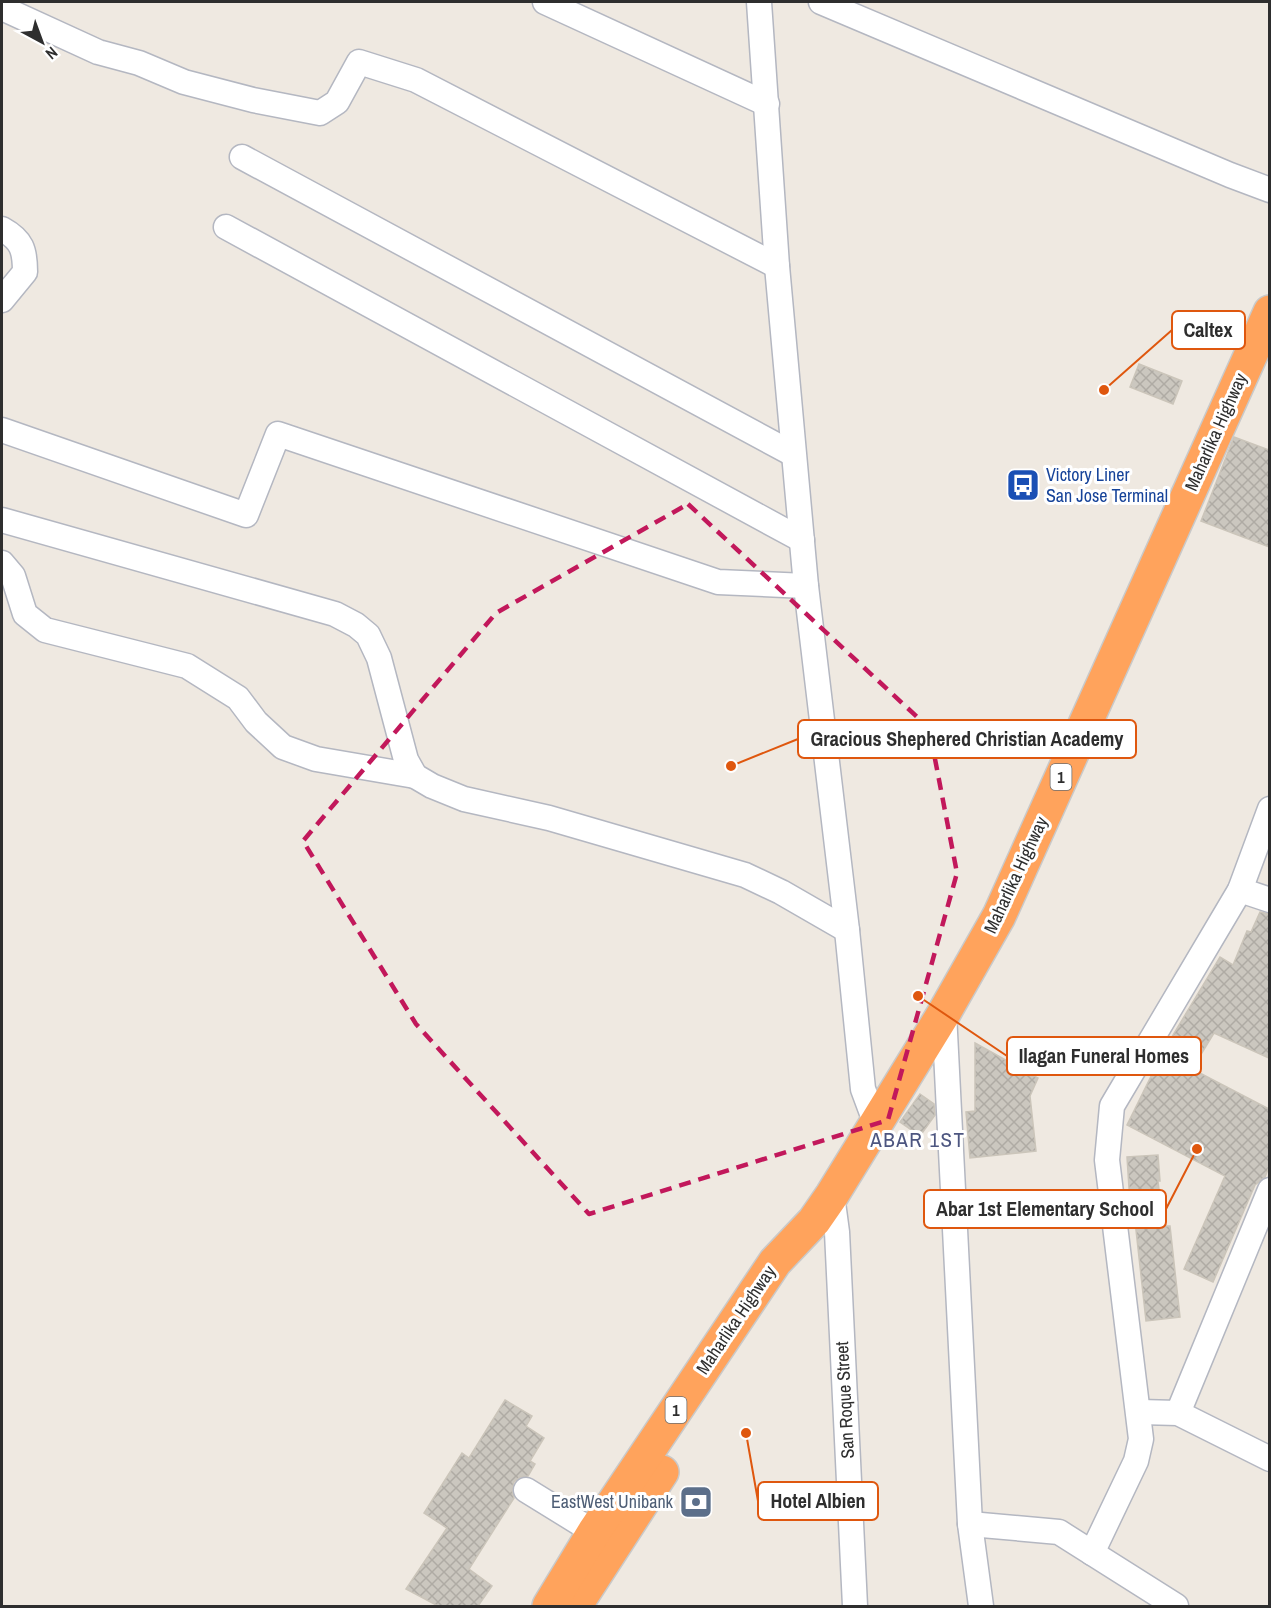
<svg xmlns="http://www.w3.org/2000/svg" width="1271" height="1608" font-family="'Archivo Narrow',sans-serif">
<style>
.building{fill:url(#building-cross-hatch);stroke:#cbc5ba;stroke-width:1.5}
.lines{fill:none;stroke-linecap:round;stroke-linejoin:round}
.minor-casing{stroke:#b4b7c1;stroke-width:27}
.highway-casing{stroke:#c9c9c9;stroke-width:36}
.minor{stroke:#fff;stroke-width:24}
.highway{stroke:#ffa35c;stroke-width:33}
.marked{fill:none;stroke:#c2185b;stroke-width:4.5;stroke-dasharray:12 8;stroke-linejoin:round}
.labels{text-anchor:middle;stroke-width:6;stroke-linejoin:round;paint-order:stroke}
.shield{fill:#fff;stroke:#6d6d6d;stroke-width:1.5}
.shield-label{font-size:16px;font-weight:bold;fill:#2e2e2e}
.street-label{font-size:18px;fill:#2e2e2e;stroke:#fff}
.transit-label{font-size:18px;fill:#164399;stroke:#fff;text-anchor:start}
.service-label{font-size:18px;fill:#4e5e75;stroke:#fff;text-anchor:end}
.quarter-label{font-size:21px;letter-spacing:1.5px;fill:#4d5680;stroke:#fff}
.leader{fill:none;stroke:#df570e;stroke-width:2}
.callout-dot{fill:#df570e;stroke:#fff;stroke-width:2}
.callout{fill:#fff;stroke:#df570e;stroke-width:2}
.callout-label{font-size:20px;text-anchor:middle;font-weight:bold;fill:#2e2e2e}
</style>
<defs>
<pattern id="building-cross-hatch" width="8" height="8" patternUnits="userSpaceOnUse" patternTransform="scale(1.5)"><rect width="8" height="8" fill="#cbc7bf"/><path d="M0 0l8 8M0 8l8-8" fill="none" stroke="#afaba4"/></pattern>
</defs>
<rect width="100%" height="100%" fill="#efe9e1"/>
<g class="building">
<polygon points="1139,364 1182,381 1173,404 1130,387"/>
<polygon points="1234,437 1269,450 1269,547 1201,521"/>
<polygon points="1260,912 1269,914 1269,1058 1214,1033 1192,1069 1269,1109 1269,1167 1265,1177 1255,1185 1213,1282 1184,1269 1225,1176 1127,1125 1164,1050 1220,957 1233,965 1247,931 1251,932"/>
<polygon points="975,1043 1038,1078 1030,1096 1036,1151 970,1158 966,1112 975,1111"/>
<polygon points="920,1094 934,1104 935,1115 920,1136 900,1122"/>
<polygon points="1158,1155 1160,1181 1158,1181 1163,1226 1170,1226 1180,1317 1146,1321 1135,1221 1133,1221 1129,1188 1127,1157"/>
<polygon points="505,1400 532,1416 526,1426 544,1438 530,1461 535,1464 528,1476 520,1477 514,1482 512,1490 514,1498 469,1569 492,1586 478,1606 438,1606 406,1589 447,1528 424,1513 462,1453 469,1458"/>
</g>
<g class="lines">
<g class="minor-casing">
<g id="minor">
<polyline points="545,2 767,104"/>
<polyline points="759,2 777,266 806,586 847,930 863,1089 876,1124"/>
<polyline points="821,2 1230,175 1270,190"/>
<polyline points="2,8 98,52 139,63 184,82 253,100 320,113 337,102 359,62 416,80 777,266"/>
<polyline points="242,157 793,454"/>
<polyline points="226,227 802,540"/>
<path d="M 2,229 C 22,240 25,250 25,272 L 2,300"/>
<polyline points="2,430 246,515 278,434 718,582 806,586"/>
<polyline points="2,520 335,614 356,625 368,635 379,658 406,760 415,776 432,786 464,799 549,818 745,875 781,892 847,930"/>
<polyline points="2,563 13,576 25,614 45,630 187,666 238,698 256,722 283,747 316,759 415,776"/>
<polyline points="1240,890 1270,900"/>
<polyline points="944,1013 970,1524 981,1606"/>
<polyline points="832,1195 837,1232 855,1606"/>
<polyline points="1140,1412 1178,1413 1270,1459"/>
<polyline points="1178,1413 1270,1190"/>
<polyline points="526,1490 607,1540"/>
<polyline points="970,1524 1059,1532 1176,1606"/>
<polyline points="1092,1553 1136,1461 1141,1439 1107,1160 1112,1106 1240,890 1270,809"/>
</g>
</g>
<g class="highway-casing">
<g id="highway">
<polyline points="579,1600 662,1472"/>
<polyline points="549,1606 594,1532 775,1262 814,1221 832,1195 944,1013 999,916 1270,312"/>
</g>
</g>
<use href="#minor" class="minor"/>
<use href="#highway" class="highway"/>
</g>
<path class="marked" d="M 688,504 L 929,728 L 957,873 L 888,1120 L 589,1214 L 416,1024 L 303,841 L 496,613 Z"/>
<defs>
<g id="bus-square" transform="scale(1.725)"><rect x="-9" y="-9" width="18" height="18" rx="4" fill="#1a4fb4" stroke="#fff"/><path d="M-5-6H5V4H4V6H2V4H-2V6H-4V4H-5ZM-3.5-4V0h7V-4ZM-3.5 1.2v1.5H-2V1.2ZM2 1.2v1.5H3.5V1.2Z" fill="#fff"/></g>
<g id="bank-square" transform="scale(1.725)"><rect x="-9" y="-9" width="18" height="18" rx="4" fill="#5c6f8a" stroke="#fff"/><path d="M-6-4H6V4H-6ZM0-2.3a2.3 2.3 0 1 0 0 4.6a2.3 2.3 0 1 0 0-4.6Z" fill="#fff"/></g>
</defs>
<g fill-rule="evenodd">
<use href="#bus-square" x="1023" y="485"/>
<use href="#bank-square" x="696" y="1502"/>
</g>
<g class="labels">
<g class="shield">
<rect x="1050.5" y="764" width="21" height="26" rx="4.5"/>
<rect x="665.5" y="1397" width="21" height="26" rx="4.5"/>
</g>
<g class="shield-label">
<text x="1061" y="783">1</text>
<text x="676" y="1416">1</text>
</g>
<g class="street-label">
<text transform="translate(1216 432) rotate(-66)" y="6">Maharlika Highway</text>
<text transform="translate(1016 875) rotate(-65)" y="6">Maharlika Highway</text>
<text transform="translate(736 1320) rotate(-56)" y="6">Maharlika Highway</text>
<text transform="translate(845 1400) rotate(-93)" y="6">San Roque Street</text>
</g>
<g class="transit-label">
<text x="1046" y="481">Victory Liner<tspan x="1046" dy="21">San Jose Terminal</tspan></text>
</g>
<g class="service-label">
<text x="673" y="1508">EastWest Unibank</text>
</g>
<g class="quarter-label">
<text x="918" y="1147">ABAR 1ST</text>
</g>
</g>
<path class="leader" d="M1104 390L1172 330M731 766L798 739M918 996L1007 1056M1197 1149L1166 1209M746 1433L758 1501"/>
<g class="callout-dot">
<circle cx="1104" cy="390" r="6"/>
<circle cx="731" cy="766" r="6"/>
<circle cx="918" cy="996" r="6"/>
<circle cx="1197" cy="1149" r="6"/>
<circle cx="746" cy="1433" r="6"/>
</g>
<g class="callout">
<rect x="1172" y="311" width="73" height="38" rx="6"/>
<rect x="798" y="720" width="338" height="38" rx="6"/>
<rect x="1007" y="1037" width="194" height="38" rx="6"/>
<rect x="924" y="1190" width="242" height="38" rx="6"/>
<rect x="758" y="1482" width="120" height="38" rx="6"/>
</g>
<g class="callout-label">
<text x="1208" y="337">Caltex</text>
<text x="967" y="746">Gracious Shephered Christian Academy</text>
<text x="1104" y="1063">Ilagan Funeral Homes</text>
<text x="1045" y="1216">Abar 1st Elementary School</text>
<text x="818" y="1508">Hotel Albien</text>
</g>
<rect width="1271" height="1608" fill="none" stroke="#2e2e2e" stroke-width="6"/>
<g transform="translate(42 42) rotate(139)" stroke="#ffffff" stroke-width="4.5" paint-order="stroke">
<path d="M0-4.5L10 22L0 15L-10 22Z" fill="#2e2e2e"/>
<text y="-9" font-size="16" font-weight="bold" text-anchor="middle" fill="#2e2e2e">N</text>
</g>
</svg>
